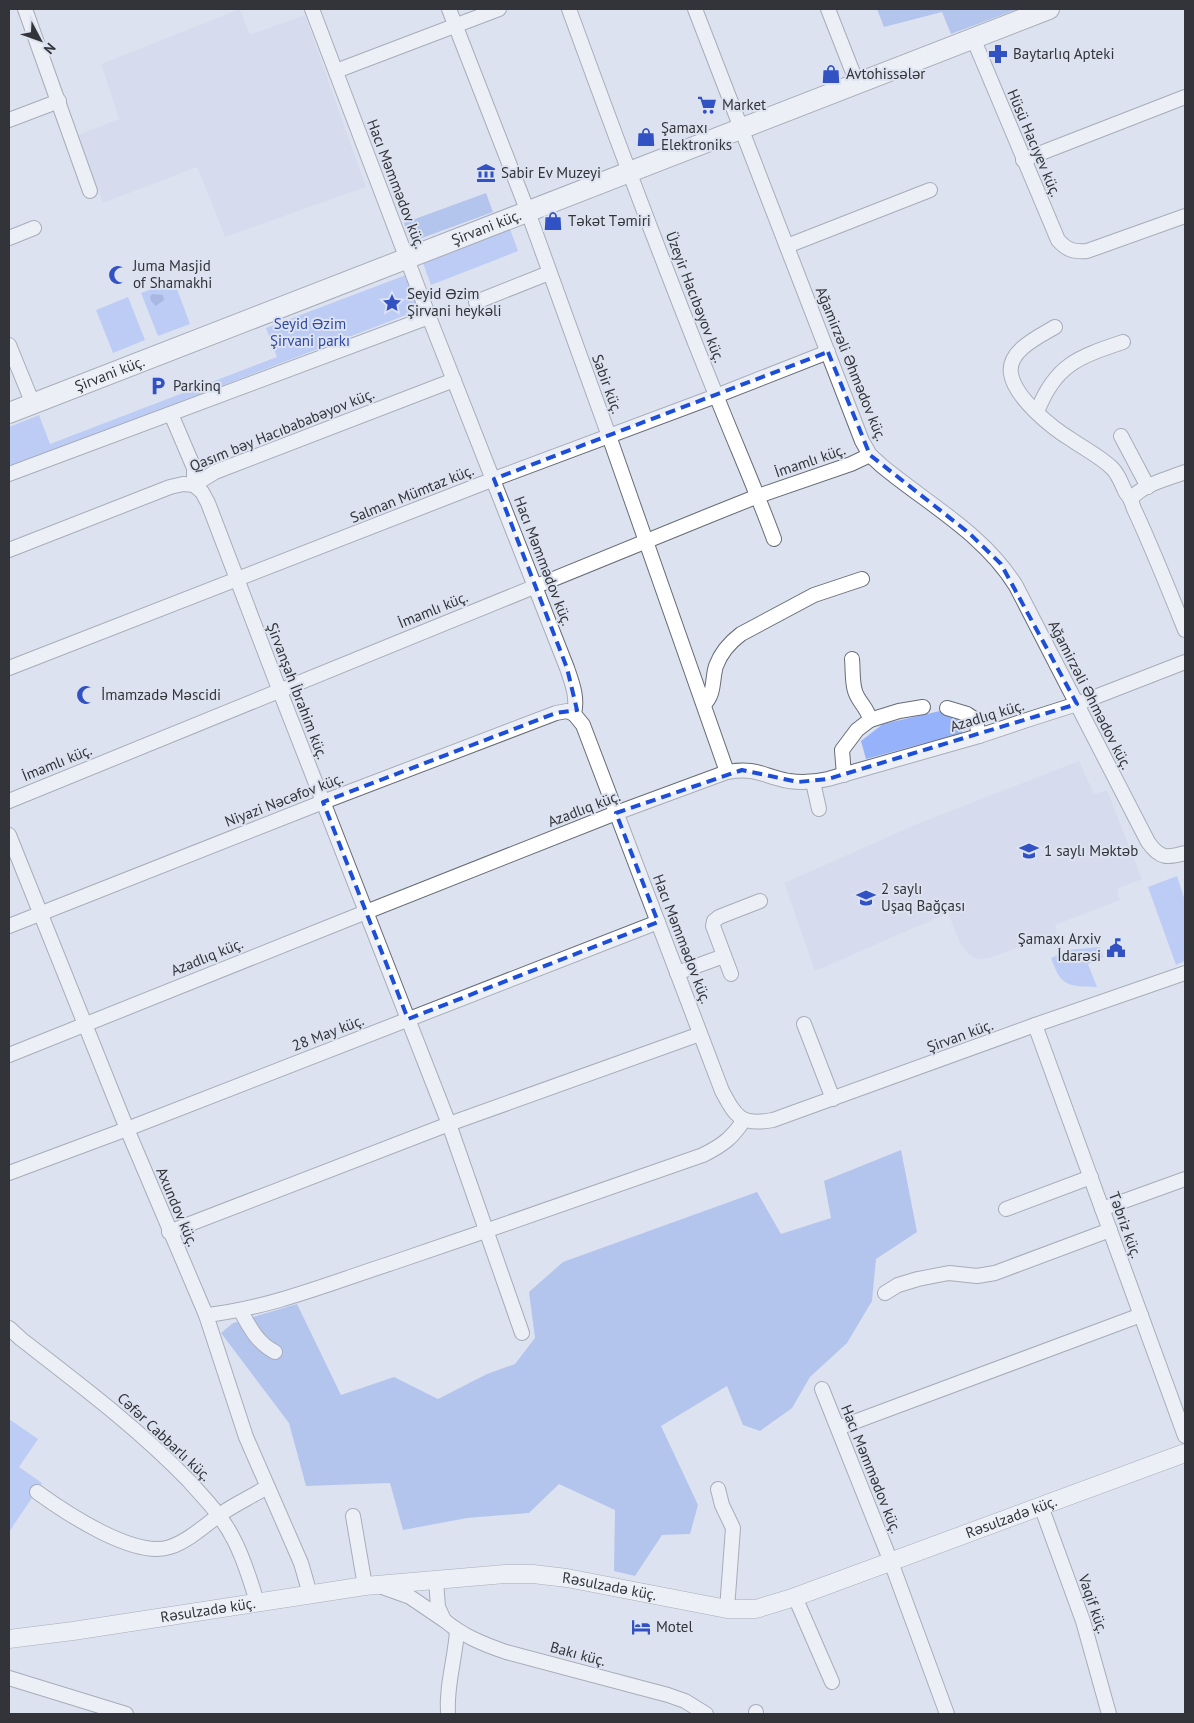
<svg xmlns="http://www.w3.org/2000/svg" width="1194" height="1723" font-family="'PT Sans',sans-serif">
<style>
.built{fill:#ced6ea}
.green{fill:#96b2fb}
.forest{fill:#82a0ec}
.water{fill:#6a86d0}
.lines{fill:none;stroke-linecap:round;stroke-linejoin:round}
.minor-casing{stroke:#676c77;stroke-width:16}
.tertiary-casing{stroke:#676c77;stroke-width:19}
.secondary-casing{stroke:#676c77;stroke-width:22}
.minor{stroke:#fff;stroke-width:14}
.tertiary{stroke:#fff;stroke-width:18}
.secondary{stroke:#fff;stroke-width:20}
.marked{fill:none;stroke:#1d4ed8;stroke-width:4;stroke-dasharray:10 6;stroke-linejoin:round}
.labels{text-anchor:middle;stroke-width:4;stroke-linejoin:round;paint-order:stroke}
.poi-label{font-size:15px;fill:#323439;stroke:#dce2ef;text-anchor:start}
.street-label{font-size:15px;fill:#323439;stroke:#dce2ef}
.park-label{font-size:15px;fill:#2f4aa2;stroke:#dce2ef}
</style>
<rect width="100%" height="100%" fill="#dce2ef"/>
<g class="built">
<polygon points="240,9 250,35 305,15 366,187 225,237 197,167 103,203 78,135 119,119 101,64"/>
<polygon points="1079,761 1094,794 1107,790 1142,879 1117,889 1120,900 1055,925 1057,934 989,958 976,959 967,953 960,943 948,913 815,971 784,883 917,824"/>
</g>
<g class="green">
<polygon points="510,229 518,251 431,285 423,263"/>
<polygon points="406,275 419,310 9,468 9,427 39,415 50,444 277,357 266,328"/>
<polygon points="174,281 190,324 158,336 141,293"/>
<polygon points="128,297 145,340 113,353 96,310"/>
<polygon points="940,711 962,719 962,733 866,759 861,741 883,724"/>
<polygon points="1177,876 1185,901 1185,961 1176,965 1148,887"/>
<path d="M 1100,947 L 1103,957 L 1088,964 L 1097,987 C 1068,986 1061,987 1051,958 L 1068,950 Z"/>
<polygon points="9,1419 38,1439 19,1467 42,1483 9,1532"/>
</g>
<g class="forest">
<polygon points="877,9 1018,9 951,34 942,12 884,27"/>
<polygon points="486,193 493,212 411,242 404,223"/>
<polygon points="901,1150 917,1232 876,1259 872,1301 847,1343 810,1377 792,1408 760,1431 743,1425 727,1386 661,1426 698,1505 690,1534 662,1535 635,1576 614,1571 615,1510 559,1484 529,1513 467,1518 403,1530 390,1483 306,1486 289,1423 221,1333 233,1323 297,1304 341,1395 394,1377 438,1399 487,1374 515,1364 535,1338 529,1292 563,1262 757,1192 781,1234 831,1218 824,1181"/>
</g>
<polygon class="water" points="152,294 163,295 164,300 156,306 151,301 150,297"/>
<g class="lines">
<g class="minor-casing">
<g id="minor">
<polyline points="25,9 90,191"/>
<path d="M 312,9 L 429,317 L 567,668 C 572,683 578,697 574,714 L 583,725 L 722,1091 C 736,1117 741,1126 773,1120 L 1035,1025 L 1185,973"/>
<polyline points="449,9 528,212 609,436 727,772"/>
<path d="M 569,9 C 616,138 664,267 716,395 C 735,443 756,490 774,539"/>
<path d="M 695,9 L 862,441 L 870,455 L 882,466 C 928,504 984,534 1016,586 L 1148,842 C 1160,859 1167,858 1185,853"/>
<polyline points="828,9 857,83"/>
<path d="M 973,38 L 1058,240 C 1067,250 1073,252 1087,251 L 1185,216"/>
<polyline points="336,71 499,9"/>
<polyline points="9,120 59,101"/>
<polyline points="1023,160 1185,97"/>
<polyline points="9,238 34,228"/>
<polyline points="787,246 930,190"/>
<polyline points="476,302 549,273"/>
<path d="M 1055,327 C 1038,337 1007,351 1011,374 C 1015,398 1052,428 1072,440 C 1085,449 1101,457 1112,468 C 1119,475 1121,483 1125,491 C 1127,495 1130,497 1131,501 C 1133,504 1133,508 1135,511 C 1153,550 1169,590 1185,630"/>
<polyline points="9,345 33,404"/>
<path d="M 1037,412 C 1055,365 1078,357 1123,342"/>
<polyline points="171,414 194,468 194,485"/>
<polyline points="1121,436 1148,487"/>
<polyline points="9,474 429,317"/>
<polyline points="194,485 202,492 208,503 279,689 449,1124 522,1333"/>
<path d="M 1131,499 C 1143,484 1168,479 1185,472"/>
<polyline points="9,550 170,487 183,484 194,485 215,472 454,380"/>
<polyline points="9,668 494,479 716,396 828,352"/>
<path d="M 704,704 C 715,695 712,678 716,666 C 721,652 729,643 741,634 L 814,595 L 862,579"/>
<polyline points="947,708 967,714 976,720 979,736"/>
<polyline points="870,720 899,711 923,707"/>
<path d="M 844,775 L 842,750 L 857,730 L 870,720 C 868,708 858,702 855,691 C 852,682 853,669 852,659"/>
<polyline points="813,782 819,809"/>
<polyline points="9,801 708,516 758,496 851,464 870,455"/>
<polyline points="9,835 127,1129 206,1315 246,1437 301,1563 310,1594"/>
<polyline points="9,926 323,802 556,713 567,711 574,714"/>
<polyline points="677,973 724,956"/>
<polyline points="731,974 713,926 714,921 719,917 760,901"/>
<polyline points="804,1024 833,1099"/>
<polyline points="1035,1025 1185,1436"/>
<path d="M 9,1055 L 366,912 L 616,813 L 727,772 C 758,767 762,776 789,781 C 802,783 815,782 828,779 L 979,736 L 1033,718 L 1077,704 L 1185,662"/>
<polyline points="9,1173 127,1129 658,922"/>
<polyline points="1006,1209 1091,1177"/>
<polyline points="1102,1209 1185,1179"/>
<polyline points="169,1232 449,1124 700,1034"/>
<polyline points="885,1293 898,1285 918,1279 949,1273 977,1276 995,1273 1110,1230"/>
<path d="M 240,1310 C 250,1327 256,1342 275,1352"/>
<path d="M 206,1315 C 271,1308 333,1282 395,1262 C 498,1227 601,1191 703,1155 C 723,1145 732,1138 744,1120"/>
<path d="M 9,1328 L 21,1339 C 79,1384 138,1428 189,1481 C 205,1499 222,1516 233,1538 C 244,1558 250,1580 257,1602"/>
<polyline points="822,1389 891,1562 947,1714"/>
<polyline points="838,1428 1141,1315"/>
<polyline points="718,1489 722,1505 733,1528 727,1609"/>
<path d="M 37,1492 C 66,1513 135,1559 170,1547 C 188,1541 203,1527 218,1516 C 233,1505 251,1497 267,1487"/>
<polyline points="1041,1506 1083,1621 1109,1714"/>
<polyline points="353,1516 365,1586"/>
<polyline points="382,1587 410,1597 444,1620 438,1607 436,1580"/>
<polyline points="795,1597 832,1682"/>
<path d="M 444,1620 C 463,1636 483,1644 506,1652 L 668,1695 L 685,1701 L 706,1714"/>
<polyline points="9,1678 126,1714"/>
<path d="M 448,1714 C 446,1686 455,1660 457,1631"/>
<polyline points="756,1714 756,1712"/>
</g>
</g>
<g class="tertiary-casing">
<g id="tertiary">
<path id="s1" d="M 9,1639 L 73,1631 L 365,1586 L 505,1574 L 533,1574 L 567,1578 L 727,1609 L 756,1609 L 795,1597 L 1185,1453"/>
</g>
</g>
<g class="secondary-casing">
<g id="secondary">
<path id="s2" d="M 9,413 L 1049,9"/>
</g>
</g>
<use href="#minor" class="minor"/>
<use href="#tertiary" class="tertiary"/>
<use href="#secondary" class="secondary"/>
</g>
<path d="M0 0H1194V1723H0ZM 828,352 L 870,455 L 969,533 L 1001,564 L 1077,704 L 828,779 L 798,782 L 742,770 L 616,813 L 658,922 L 408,1019 L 323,802 L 556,713 L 577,710 L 567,668 L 494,479 Z" fill="#dce2ef" fill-opacity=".55" fill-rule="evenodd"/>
<path class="marked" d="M 828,352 L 870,455 L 969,533 L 1001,564 L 1077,704 L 828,779 L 798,782 L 742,770 L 616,813 L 658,922 L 408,1019 L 323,802 L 556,713 L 577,710 L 567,668 L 494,479 Z"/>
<defs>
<g id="pharmacy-bare" transform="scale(1.5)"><path d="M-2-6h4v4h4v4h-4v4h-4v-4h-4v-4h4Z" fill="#3252c3" stroke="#dce2ef" stroke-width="2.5" paint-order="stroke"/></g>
<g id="shop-bare" transform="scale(1.5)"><path d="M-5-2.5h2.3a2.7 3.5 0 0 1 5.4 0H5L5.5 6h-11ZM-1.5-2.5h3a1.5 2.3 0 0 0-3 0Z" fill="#3252c3" stroke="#dce2ef" stroke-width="2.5" paint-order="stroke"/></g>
<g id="supermarket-bare" transform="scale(1.5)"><path d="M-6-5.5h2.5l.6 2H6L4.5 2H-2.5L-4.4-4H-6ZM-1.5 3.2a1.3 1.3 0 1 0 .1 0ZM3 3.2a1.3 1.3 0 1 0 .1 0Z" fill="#3252c3" stroke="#dce2ef" stroke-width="2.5" paint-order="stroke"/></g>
<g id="museum-bare" transform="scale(1.5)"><path d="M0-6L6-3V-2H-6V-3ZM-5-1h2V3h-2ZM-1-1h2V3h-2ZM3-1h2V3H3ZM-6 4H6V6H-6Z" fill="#3252c3" stroke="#dce2ef" stroke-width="2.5" paint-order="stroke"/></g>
<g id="mosque-bare" transform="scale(1.5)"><path d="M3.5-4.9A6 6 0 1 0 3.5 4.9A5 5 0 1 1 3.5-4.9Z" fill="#3252c3" stroke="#dce2ef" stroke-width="2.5" paint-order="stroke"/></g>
<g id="sight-bare" transform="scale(1.5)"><path d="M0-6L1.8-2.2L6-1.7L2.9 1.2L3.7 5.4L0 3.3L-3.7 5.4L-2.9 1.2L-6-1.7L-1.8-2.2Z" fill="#3252c3" stroke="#dce2ef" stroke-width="2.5" paint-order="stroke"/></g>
<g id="parking-bare" transform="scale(1.5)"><path d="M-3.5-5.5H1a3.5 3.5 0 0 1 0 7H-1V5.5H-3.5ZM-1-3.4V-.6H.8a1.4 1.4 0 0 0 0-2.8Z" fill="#3252c3" stroke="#dce2ef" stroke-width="2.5" paint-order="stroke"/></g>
<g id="school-bare" transform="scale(1.5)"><path d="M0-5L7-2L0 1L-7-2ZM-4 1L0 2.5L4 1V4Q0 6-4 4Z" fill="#3252c3" stroke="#dce2ef" stroke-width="2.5" paint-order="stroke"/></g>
<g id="civic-bare" transform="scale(1.5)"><path d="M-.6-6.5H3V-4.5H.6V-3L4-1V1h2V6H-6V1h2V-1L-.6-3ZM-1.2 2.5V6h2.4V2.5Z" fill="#3252c3" stroke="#dce2ef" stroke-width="2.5" paint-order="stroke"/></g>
<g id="hotel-bare" transform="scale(1.5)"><path d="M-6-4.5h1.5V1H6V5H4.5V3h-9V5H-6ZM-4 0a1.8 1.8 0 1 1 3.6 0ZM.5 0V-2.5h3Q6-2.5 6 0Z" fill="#3252c3" stroke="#dce2ef" stroke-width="2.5" paint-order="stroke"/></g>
</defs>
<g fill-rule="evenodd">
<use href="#pharmacy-bare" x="998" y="54"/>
<use href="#shop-bare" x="831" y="74"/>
<use href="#supermarket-bare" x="707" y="105"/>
<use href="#shop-bare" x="646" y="137"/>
<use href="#museum-bare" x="486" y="173"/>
<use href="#shop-bare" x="553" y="221"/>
<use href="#mosque-bare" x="118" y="275"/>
<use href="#sight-bare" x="392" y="303"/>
<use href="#parking-bare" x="158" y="386"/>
<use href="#mosque-bare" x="86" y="695"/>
<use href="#school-bare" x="1029" y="851"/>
<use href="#school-bare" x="866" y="898"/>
<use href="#civic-bare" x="1116" y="948"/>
<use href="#hotel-bare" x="641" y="1627"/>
</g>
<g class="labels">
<g class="poi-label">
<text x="1013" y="59">Baytarlıq Apteki</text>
<text x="846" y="79">Avtohissələr</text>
<text x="722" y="110">Market</text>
<text x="661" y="133">Şamaxı<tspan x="661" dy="17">Elektroniks</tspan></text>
<text x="501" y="178">Sabir Ev Muzeyi</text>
<text x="568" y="226">Təkət Təmiri</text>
<text x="133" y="271">Juma Masjid<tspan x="133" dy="17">of Shamakhi</tspan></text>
<text x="407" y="299">Seyid Əzim<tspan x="407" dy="17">Şirvani heykəli</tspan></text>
<text x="173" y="391">Parkinq</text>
<text x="101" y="700">İmamzadə Məscidi</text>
<text x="1044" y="856">1 saylı Məktəb</text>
<text x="881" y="894">2 saylı<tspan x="881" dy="17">Uşaq Bağçası</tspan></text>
<text x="1101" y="944" text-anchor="end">Şamaxı Arxiv<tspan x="1101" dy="17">İdarəsi</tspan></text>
<text x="656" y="1632">Motel</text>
</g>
<g class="street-label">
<text transform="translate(1034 143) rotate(67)" y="5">Hüsü Hacıyev küç.</text>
<text transform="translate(396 184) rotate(69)" y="5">Hacı Məmmədov küç.</text>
<text dy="5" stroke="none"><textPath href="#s2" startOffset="512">Şirvani küç.</textPath></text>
<text transform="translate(695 297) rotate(69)" y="5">Üzeyir Hacıbəyov küç.</text>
<text transform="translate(851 364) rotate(68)" y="5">Ağamirzəli Əhmədov küç.</text>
<text dy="5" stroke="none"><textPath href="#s2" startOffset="108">Şirvani küç.</textPath></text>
<text transform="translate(607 384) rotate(70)" y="5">Sabir küç.</text>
<text transform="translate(282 430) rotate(-22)" y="5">Qasım bəy Hacıbababəyov küç.</text>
<text transform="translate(810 461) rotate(-19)" y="5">İmamlı küç.</text>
<text transform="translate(412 494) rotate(-22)" y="5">Salman Mümtaz küç.</text>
<text transform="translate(543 561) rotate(69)" y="5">Hacı Məmmədov küç.</text>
<text transform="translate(433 610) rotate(-22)" y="5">İmamlı küç.</text>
<text transform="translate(297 691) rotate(69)" y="5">Şirvanşah İbrahim küç.</text>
<text transform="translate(1090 695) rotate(63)" y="5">Ağamirzəli Əhmədov küç.</text>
<text transform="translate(987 716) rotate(-17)" y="5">Azadlıq küç.</text>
<text transform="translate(57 763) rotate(-22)" y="5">İmamlı küç.</text>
<text transform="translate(284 800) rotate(-21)" y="5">Niyazi Nəcəfov küç.</text>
<text transform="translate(584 809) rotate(-21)" y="5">Azadlıq küç.</text>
<text transform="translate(682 939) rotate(69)" y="5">Hacı Məmmədov küç.</text>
<text transform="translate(207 957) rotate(-22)" y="5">Azadlıq küç.</text>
<text transform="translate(328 1033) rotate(-21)" y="5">28 May küç.</text>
<text transform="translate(960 1036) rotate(-20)" y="5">Şirvan küç.</text>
<text transform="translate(177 1207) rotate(67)" y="5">Axundov küç.</text>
<text transform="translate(1125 1225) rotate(70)" y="5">Təbriz küç.</text>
<text transform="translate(164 1437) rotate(43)" y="5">Cəfər Cabbarlı küç.</text>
<text transform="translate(871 1469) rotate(68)" y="5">Hacı Məmmədov küç.</text>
<text dy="5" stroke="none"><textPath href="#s1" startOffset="1026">Rəsulzadə küç.</textPath></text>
<text dy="5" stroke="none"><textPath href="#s1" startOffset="606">Rəsulzadə küç.</textPath></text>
<text transform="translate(1093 1604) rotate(71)" y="5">Vaqif küç.</text>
<text dy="5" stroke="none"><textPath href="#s1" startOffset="201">Rəsulzadə küç.</textPath></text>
<text transform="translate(578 1654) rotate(15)" y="5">Bakı küç.</text>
</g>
<g class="park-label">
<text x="310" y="329">Seyid Əzim<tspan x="310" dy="17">Şirvani parkı</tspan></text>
</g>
</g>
<rect width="1194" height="1723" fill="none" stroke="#323439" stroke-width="20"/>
<g transform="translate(40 40) rotate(131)" stroke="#dce2ef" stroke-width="4" paint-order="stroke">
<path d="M0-4L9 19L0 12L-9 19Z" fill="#323439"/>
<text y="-8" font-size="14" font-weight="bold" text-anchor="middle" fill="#323439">N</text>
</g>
</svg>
